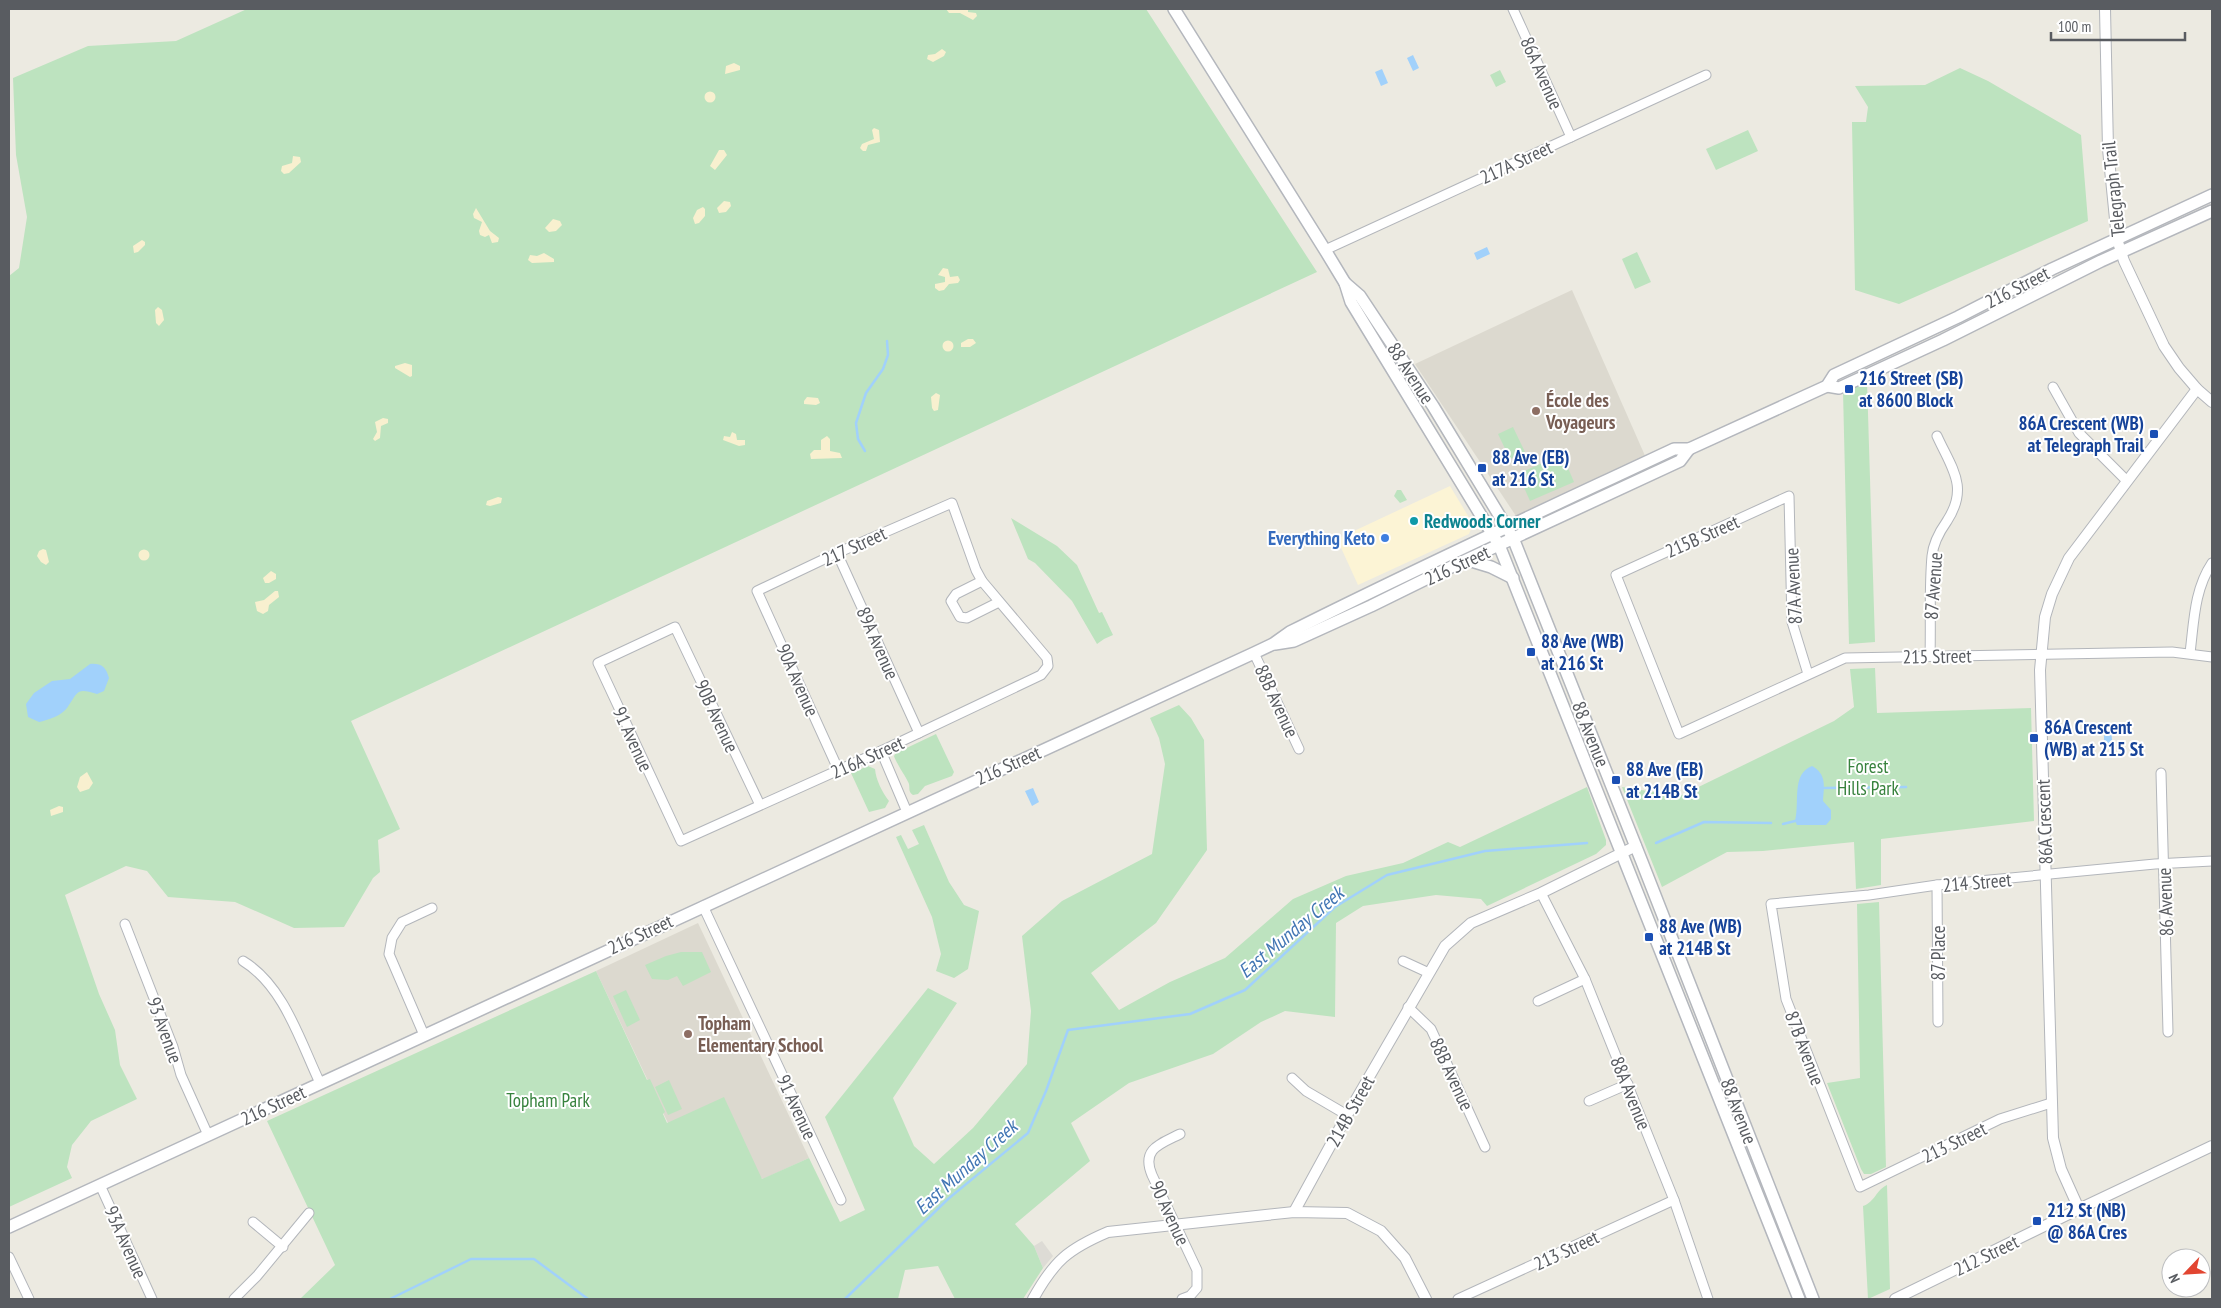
<svg xmlns="http://www.w3.org/2000/svg" width="2221" height="1308" font-family="'PT Sans Narrow',sans-serif">
<style>
.commercial{fill:#fcf4d5}
.industrial{fill:#dddbd5}
.education{fill:#dcd9cf}
.green{fill:#bde3bf}
.sand{fill:#f8f0cf}
.water{fill:#a1d1fb}
.lines{fill:none;stroke-linecap:round;stroke-linejoin:round}
.stream{stroke:#a1d1fb;stroke-width:2.5}
.minor-casing{stroke:#b3b6bb;stroke-width:11}
.tertiary-casing{stroke:#b3b6bb;stroke-width:12}
.secondary-casing{stroke:#b4b7bd;stroke-width:14}
.minor{stroke:#fff;stroke-width:9}
.tertiary{stroke:#fff;stroke-width:10}
.secondary{stroke:#fff;stroke-width:11}
.transit-dot{fill:#1a4fb4;stroke:#fff;stroke-width:2}
.education-dot{fill:#8d6e63;stroke:#fff;stroke-width:2}
.culture-dot{fill:#0f9aa8;stroke:#fff;stroke-width:2}
.shop-dot{fill:#3f7fe0;stroke:#fff;stroke-width:2}
.labels{text-anchor:middle;stroke-width:4;stroke-linejoin:round;paint-order:stroke}
.street-label{font-size:19px;fill:#595c61;stroke:#fff}
.transit-label{font-size:19px;font-weight:bold;fill:#164399;stroke:#fff;text-anchor:start}
.education-label{font-size:19px;font-weight:bold;fill:#785e54;stroke:#fff;text-anchor:start}
.culture-label{font-size:19px;font-weight:bold;fill:#0d838f;stroke:#fff;text-anchor:start}
.shop-label{font-size:19px;font-weight:bold;fill:#366cbe;stroke:#fff;text-anchor:end}
.park-label{font-size:19px;fill:#37823d;stroke:#fff}
.water-label{font-size:20px;font-style:italic;fill:#4276b4;stroke:#fff}
</style>
<rect width="100%" height="100%" fill="#eceae1"/>
<polygon class="commercial" points="1450,486 1473,524 1469,534 1358,585 1337,539"/>
<polygon class="industrial" points="1042,1241 1053,1256 1043,1268 1034,1246"/>
<g class="education">
<polygon points="1572,290 1646,458 1516,516 1415,364"/>
<polygon points="698,923 809,1158 763,1179 668,1123 596,971"/>
</g>
<g class="green">
<polygon points="247,9 1146,9 1317,272 351,721 400,829 378,840 380,872 373,878 344,927 294,928 235,902 168,897 147,871 126,866 65,895 99,994 115,1030 120,1065 137,1099 91,1121 72,1145 67,1167 72,1178 9,1207 9,276 19,268 27,217 16,155 13,78 88,46 176,41"/>
<polygon points="1960,68 1988,81 2081,135 2088,221 1899,304 1855,290 1852,122 1866,122 1868,107 1855,86 1925,85"/>
<polygon points="1500,70 1506,82 1496,87 1490,75"/>
<polygon points="1748,130 1758,151 1716,170 1706,149"/>
<polygon points="1637,252 1651,282 1635,289 1622,259"/>
<polygon points="1867,381 1875,642 1849,644 1843,391"/>
<polygon points="1513,427 1525,452 1510,459 1498,434"/>
<polygon points="1562,454 1574,482 1530,501 1518,474"/>
<polygon points="1397,490 1401,490 1407,500 1400,503 1394,496"/>
<polygon points="1011,518 1057,546 1077,565 1099,613 1102,612 1113,635 1104,639 1097,644 1072,601 1035,563 1028,559"/>
<polygon points="1875,668 1877,713 2031,708 2034,821 1881,839 1881,885 1856,889 1854,842 1763,851 1727,852 1662,887 1622,787 1680,796 1834,721 1854,707 1850,669"/>
<polygon points="1179,705 1191,718 1204,740 1207,850 1156,923 1091,973 1119,1010 1170,982 1225,958 1293,899 1346,876 1403,863 1448,842 1460,847 1587,787 1606,840 1606,845 1596,854 1487,906 1481,899 1436,895 1363,906 1336,923 1335,1017 1285,1011 1261,1022 1213,1054 1129,1083 1071,1123 1090,1161 1015,1224 1034,1246 1043,1268 1023,1299 955,1299 938,1266 905,1270 898,1299 300,1299 335,1265 267,1121 596,971 647,1080 650,1079 665,1112 663,1114 667,1123 724,1097 762,1179 809,1158 840,1222 865,1210 825,1117 928,988 957,1003 893,1098 914,1146 934,1164 973,1128 1027,1064 1031,1011 1022,936 1062,901 1152,854 1165,764 1159,738 1150,718"/>
<path d="M 936,734 L 954,772 L 952,776 L 925,786 L 918,794 L 913,795 C 908,791 910,790 909,784 C 908,780 896,763 894,756 L 896,753 Z"/>
<path d="M 868,766 L 875,769 C 876,780 882,792 889,801 L 885,808 L 869,812 L 851,773 Z"/>
<polygon points="924,825 949,882 964,905 979,911 968,969 954,978 936,971 941,954 932,917 896,837 901,835 908,849 919,844 912,830"/>
<polygon points="1879,902 1886,1167 1871,1174 1864,1174 1861,1169 1827,1083 1860,1078 1857,904"/>
<polygon points="681,952 702,952 711,972 683,986 677,976 668,980 652,979 645,965 666,956"/>
<polygon points="626,990 640,1020 627,1027 613,996"/>
<polygon points="669,1080 682,1109 668,1115 655,1087"/>
<path d="M 1887,1185 L 1890,1289 L 1868,1299 L 1863,1206 C 1875,1202 1876,1190 1887,1185 Z"/>
</g>
<g class="sand">
<polygon points="946,9 968,9 968,12 976,13 977,16 973,20 960,13 949,13"/>
<polygon points="942,49 946,52 944,56 933,62 927,59 928,55 935,54"/>
<polygon points="734,63 740,66 740,70 725,74 726,66"/>
<circle cx="710" cy="97" r="5.5"/>
<polygon points="874,128 879,130 880,142 868,145 866,151 863,151 860,148 862,144 874,139 872,130"/>
<polygon points="719,150 724,150 727,155 715,170 710,166"/>
<polygon points="293,156 300,157 301,162 289,173 284,174 281,171 282,166 292,163"/>
<polygon points="724,201 730,202 731,206 726,212 719,213 717,208"/>
<polygon points="703,207 705,209 705,216 699,223 695,224 693,218 697,210"/>
<polygon points="476,208 490,231 499,238 498,242 492,243 489,235 485,237 480,235 479,231 482,222 474,218 473,214"/>
<polygon points="553,219 560,221 562,225 556,231 549,232 545,228"/>
<polygon points="142,240 145,242 145,245 138,252 134,253 133,246"/>
<polygon points="544,253 554,259 554,262 532,263 528,260 530,255 537,256"/>
<polygon points="943,268 948,269 950,277 958,276 960,280 958,283 949,284 944,290 939,291 935,288 935,284 945,282 945,277 938,275"/>
<polygon points="158,307 162,310 164,320 159,326 156,323 155,310"/>
<polygon points="968,339 973,339 976,343 970,347 961,347 961,343"/>
<circle cx="948" cy="346" r="5.5"/>
<polygon points="405,363 412,365 412,376 410,377 395,368 395,366"/>
<polygon points="936,393 940,395 938,410 934,411 932,408 931,397"/>
<polygon points="807,397 818,398 820,403 816,405 804,404 804,401"/>
<polygon points="383,418 388,419 388,423 381,426 380,438 375,441 373,439 377,432 375,422"/>
<polygon points="732,432 736,434 737,440 745,440 745,445 739,446 723,440 724,436 730,437"/>
<polygon points="827,436 830,439 830,451 840,453 842,458 811,459 810,454 814,450 821,450 821,440"/>
<polygon points="498,497 502,498 501,503 490,506 486,505 487,501"/>
<polygon points="43,549 46,550 49,562 46,565 41,562 37,556 39,551"/>
<circle cx="144" cy="555" r="5.5"/>
<polygon points="271,571 276,574 276,579 269,583 265,583 263,578"/>
<polygon points="275,591 278,591 279,597 269,605 268,611 263,614 257,611 255,602 264,600"/>
<polygon points="87,772 93,783 89,789 80,792 77,787 80,777"/>
<polygon points="59,806 63,807 63,812 51,816 50,810"/>
</g>
<g class="water">
<polygon points="1413,55 1419,68 1413,71 1407,58"/>
<polygon points="1382,69 1388,83 1381,86 1375,72"/>
<polygon points="1487,247 1490,254 1477,260 1474,253"/>
<path d="M 90,664 C 101,663 106,667 109,678 L 104,691 L 97,694 C 76,687 78,692 67,708 C 61,716 48,720 39,722 L 28,717 L 26,704 L 34,693 L 52,681 L 70,679 Z"/>
<polygon points="2104,728 2111,728 2112,740 2109,744 2104,742"/>
<path d="M 1812,766 C 1827,774 1824,787 1823,801 L 1831,810 L 1831,819 L 1826,825 L 1797,825 L 1795,821 C 1800,802 1791,774 1812,766 Z"/>
<polygon points="1033,788 1039,802 1032,806 1025,791"/>
</g>
<g class="lines">
<g class="stream">
<polyline points="865,451 858,439 856,423 866,393 883,369 888,355 887,341"/>
<polyline points="1824,788 1906,787"/>
<polyline points="1783,824 1795,821"/>
<polyline points="1656,843 1704,822 1771,823"/>
<polyline points="390,1299 471,1259 534,1259 588,1299"/>
<polyline points="845,1299 948,1199 1028,1133 1046,1091 1068,1030 1190,1014 1245,990 1335,907 1387,875 1485,851 1587,843"/>
</g>
<g class="minor-casing">
<g id="minor">
<polyline points="1513,9 1571,137"/>
<polyline points="1325,250 1706,75"/>
<polyline points="2053,387 2079,433 2127,481"/>
<polyline points="837,553 919,733"/>
<polyline points="982,581 956,594 951,601 960,617 967,618 999,602"/>
<polyline points="1254,653 1299,749"/>
<path d="M 2190,653 C 2194,622 2194,590 2212,563"/>
<path d="M 1930,656 C 1931,623 1929,589 1932,556 C 1933,544 1940,531 1947,521 C 1969,487 1952,469 1937,436"/>
<polyline points="1808,674 1792,622 1789,496 1616,575 1679,734 1845,658 2172,652 2212,657"/>
<polyline points="881,751 907,812"/>
<polyline points="2161,773 2168,1032"/>
<polyline points="760,805 675,627 598,663 681,841 881,751 1041,675 1048,666 1047,658 982,581 976,570 952,503 837,553 757,591 838,769"/>
<polyline points="1937,885 1938,1022"/>
<polyline points="1541,893 1585,979 1674,1200 1708,1299"/>
<polyline points="703,906 841,1200"/>
<polyline points="125,924 173,1047 181,1075 208,1135"/>
<path d="M 243,961 C 284,986 300,1041 320,1083"/>
<polyline points="1403,961 1429,973"/>
<polyline points="1538,1001 1585,979"/>
<polyline points="1408,1007 1431,1029 1485,1147"/>
<polyline points="424,1035 389,954 392,938 402,922 432,908"/>
<polyline points="1292,1078 1306,1091 1347,1115"/>
<polyline points="1589,1101 1628,1084"/>
<polyline points="2051,1103 2000,1119 1860,1187 1786,999 1771,904 1869,895 1937,885 2155,864 2212,861"/>
<path d="M 1180,1134 C 1160,1144 1141,1149 1152,1175 L 1197,1270 L 1197,1288 L 1190,1296 L 1182,1299"/>
<polyline points="100,1185 152,1299"/>
<polyline points="253,1222 283,1247"/>
<polyline points="9,1257 29,1299"/>
<polyline points="234,1299 257,1276 309,1213"/>
<polyline points="1458,1299 1674,1200"/>
</g>
</g>
<g class="tertiary-casing">
<g id="tertiary">
<polyline points="2105,9 2108,149 2117,239 2124,261 2164,346 2179,368 2197,389 2212,402"/>
<polyline points="2079,1209 2061,1169 2053,1138 2040,670 2045,617 2052,594 2069,558 2197,389"/>
<polyline points="1294,1212 1347,1115 1445,946 1471,923 1541,893 1636,846"/>
<path d="M 1033,1299 C 1054,1261 1068,1249 1108,1232 L 1294,1212 L 1347,1213 L 1381,1231 L 1405,1258 L 1426,1299"/>
<polyline points="1895,1299 2079,1209 2212,1146"/>
</g>
</g>
<g class="secondary-casing">
<g id="secondary">
<polyline points="1174,9 1325,250 1345,283 1351,302 1499,545 1799,1299"/>
<polyline points="1345,283 1360,296 1433,406 1513,538 1642,862 1813,1299"/>
<polyline points="1827,386 1839,388 1943,340 2101,261 2212,211"/>
<polyline points="1468,560 1491,567 1513,578"/>
<polyline points="1275,644 1294,641 1371,606 1436,574 1680,461 1689,449"/>
<path d="M 9,1227 L 1254,653 L 1273,644 L 1290,632 C 1417,568 1546,509 1674,449 L 1689,449 L 1827,386 L 1834,375 L 1958,317 L 2052,269 L 2212,195"/>
</g>
</g>
<use href="#minor" class="minor"/>
<use href="#tertiary" class="tertiary"/>
<use href="#secondary" class="secondary"/>
</g>
<g class="transit-dot">
<rect x="1844" y="384" width="10" height="10" rx="2.5"/>
<rect x="2149" y="429" width="10" height="10" rx="2.5"/>
<rect x="1477" y="463" width="10" height="10" rx="2.5"/>
<rect x="1526" y="647" width="10" height="10" rx="2.5"/>
<rect x="2029" y="733" width="10" height="10" rx="2.5"/>
<rect x="1611" y="775" width="10" height="10" rx="2.5"/>
<rect x="1644" y="932" width="10" height="10" rx="2.5"/>
<rect x="2032" y="1216" width="10" height="10" rx="2.5"/>
</g>
<g class="education-dot">
<circle cx="1536" cy="411" r="5"/>
<circle cx="688" cy="1034" r="5"/>
</g>
<circle class="culture-dot" cx="1414" cy="521" r="5"/>
<circle class="shop-dot" cx="1385" cy="538" r="5"/>
<g class="labels">
<g class="street-label">
<text transform="translate(1542 73) rotate(66)" y="7">86A Avenue</text>
<text transform="translate(1516 162) rotate(-25)" y="7">217A Street</text>
<text transform="translate(2113 189) rotate(-96)" y="7">Telegraph Trail</text>
<text transform="translate(2017 287) rotate(-27)" y="7">216 Street</text>
<text transform="translate(1411 373) rotate(57)" y="7">88 Avenue</text>
<text transform="translate(1702 536) rotate(-24)" y="7">215B Street</text>
<text transform="translate(854 546) rotate(-25)" y="7">217 Street</text>
<text transform="translate(1457 565) rotate(-25)" y="7">216 Street</text>
<text transform="translate(1793 586) rotate(-93)" y="7">87A Avenue</text>
<text transform="translate(1933 586) rotate(-86)" y="7">87 Avenue</text>
<text transform="translate(878 643) rotate(66)" y="7">89A Avenue</text>
<text transform="translate(1937 656) rotate(-1)" y="7">215 Street</text>
<text transform="translate(798 680) rotate(66)" y="7">90A Avenue</text>
<text transform="translate(1277 701) rotate(65)" y="7">88B Avenue</text>
<text transform="translate(717 716) rotate(65)" y="7">90B Avenue</text>
<text transform="translate(1591 734) rotate(68)" y="7">88 Avenue</text>
<text transform="translate(633 739) rotate(65)" y="7">91 Avenue</text>
<text transform="translate(867 757) rotate(-24)" y="7">216A Street</text>
<text transform="translate(1008 765) rotate(-24)" y="7">216 Street</text>
<text transform="translate(2044 822) rotate(-92)" y="7">86A Crescent</text>
<text transform="translate(1977 882) rotate(-5)" y="7">214 Street</text>
<text transform="translate(2165 902) rotate(-92)" y="7">86 Avenue</text>
<text transform="translate(640 934) rotate(-25)" y="7">216 Street</text>
<text transform="translate(1938 953) rotate(-90)" y="7">87 Place</text>
<text transform="translate(165 1030) rotate(70)" y="7">93 Avenue</text>
<text transform="translate(1805 1048) rotate(69)" y="7">87B Avenue</text>
<text transform="translate(1452 1074) rotate(65)" y="7">88B Avenue</text>
<text transform="translate(1631 1093) rotate(68)" y="7">88A Avenue</text>
<text transform="translate(273 1105) rotate(-25)" y="7">216 Street</text>
<text transform="translate(797 1107) rotate(65)" y="7">91 Avenue</text>
<text transform="translate(1350 1111) rotate(-61)" y="7">214B Street</text>
<text transform="translate(1739 1111) rotate(69)" y="7">88 Avenue</text>
<text transform="translate(1954 1142) rotate(-26)" y="7">213 Street</text>
<text transform="translate(1170 1213) rotate(65)" y="7">90 Avenue</text>
<text transform="translate(126 1242) rotate(66)" y="7">93A Avenue</text>
<text transform="translate(1566 1250) rotate(-25)" y="7">213 Street</text>
<text transform="translate(1986 1255) rotate(-26)" y="7">212 Street</text>
</g>
<g class="transit-label">
<text x="1859" y="385">216 Street (SB)<tspan x="1859" dy="22">at 8600 Block</tspan></text>
<text x="2144" y="430" text-anchor="end">86A Crescent (WB)<tspan x="2144" dy="22">at Telegraph Trail</tspan></text>
<text x="1492" y="464">88 Ave (EB)<tspan x="1492" dy="22">at 216 St</tspan></text>
<text x="1541" y="648">88 Ave (WB)<tspan x="1541" dy="22">at 216 St</tspan></text>
<text x="2044" y="734">86A Crescent<tspan x="2044" dy="22">(WB) at 215 St</tspan></text>
<text x="1626" y="776">88 Ave (EB)<tspan x="1626" dy="22">at 214B St</tspan></text>
<text x="1659" y="933">88 Ave (WB)<tspan x="1659" dy="22">at 214B St</tspan></text>
<text x="2047" y="1217">212 St (NB)<tspan x="2047" dy="22">@ 86A Cres</tspan></text>
</g>
<g class="education-label">
<text x="1546" y="407">École des<tspan x="1546" dy="22">Voyageurs</tspan></text>
<text x="698" y="1030">Topham<tspan x="698" dy="22">Elementary School</tspan></text>
</g>
<g class="culture-label">
<text x="1424" y="528">Redwoods Corner</text>
</g>
<g class="shop-label">
<text x="1375" y="545">Everything Keto</text>
</g>
<g class="park-label">
<text x="1868" y="773">Forest<tspan x="1868" dy="22">Hills Park</tspan></text>
<text x="548" y="1107">Topham Park</text>
</g>
<g class="water-label">
<text transform="translate(1291 932) rotate(-40)" y="7">East Munday Creek</text>
<text transform="translate(966 1167) rotate(-42)" y="7">East Munday Creek</text>
</g>
</g>
<rect width="2221" height="1308" fill="none" stroke="#595c61" stroke-width="20"/>
<g transform="translate(2186 1273) rotate(245)"><circle r="24" fill="#ffffff" stroke="#bdbec0"/>
<path d="M0-4L9 19L0 12L-9 19Z" fill="#e24531"/>
<text y="-8" font-size="14" font-weight="bold" text-anchor="middle" fill="#595c61">N</text>
</g>
<path d="M2051 32v8h134v-8" fill="none" stroke="#595c61" stroke-width="2.5"/>
<text x="2058" y="32" font-size="15" fill="#595c61" stroke="#ffffff" stroke-width="4" paint-order="stroke">100 m</text>
</svg>
